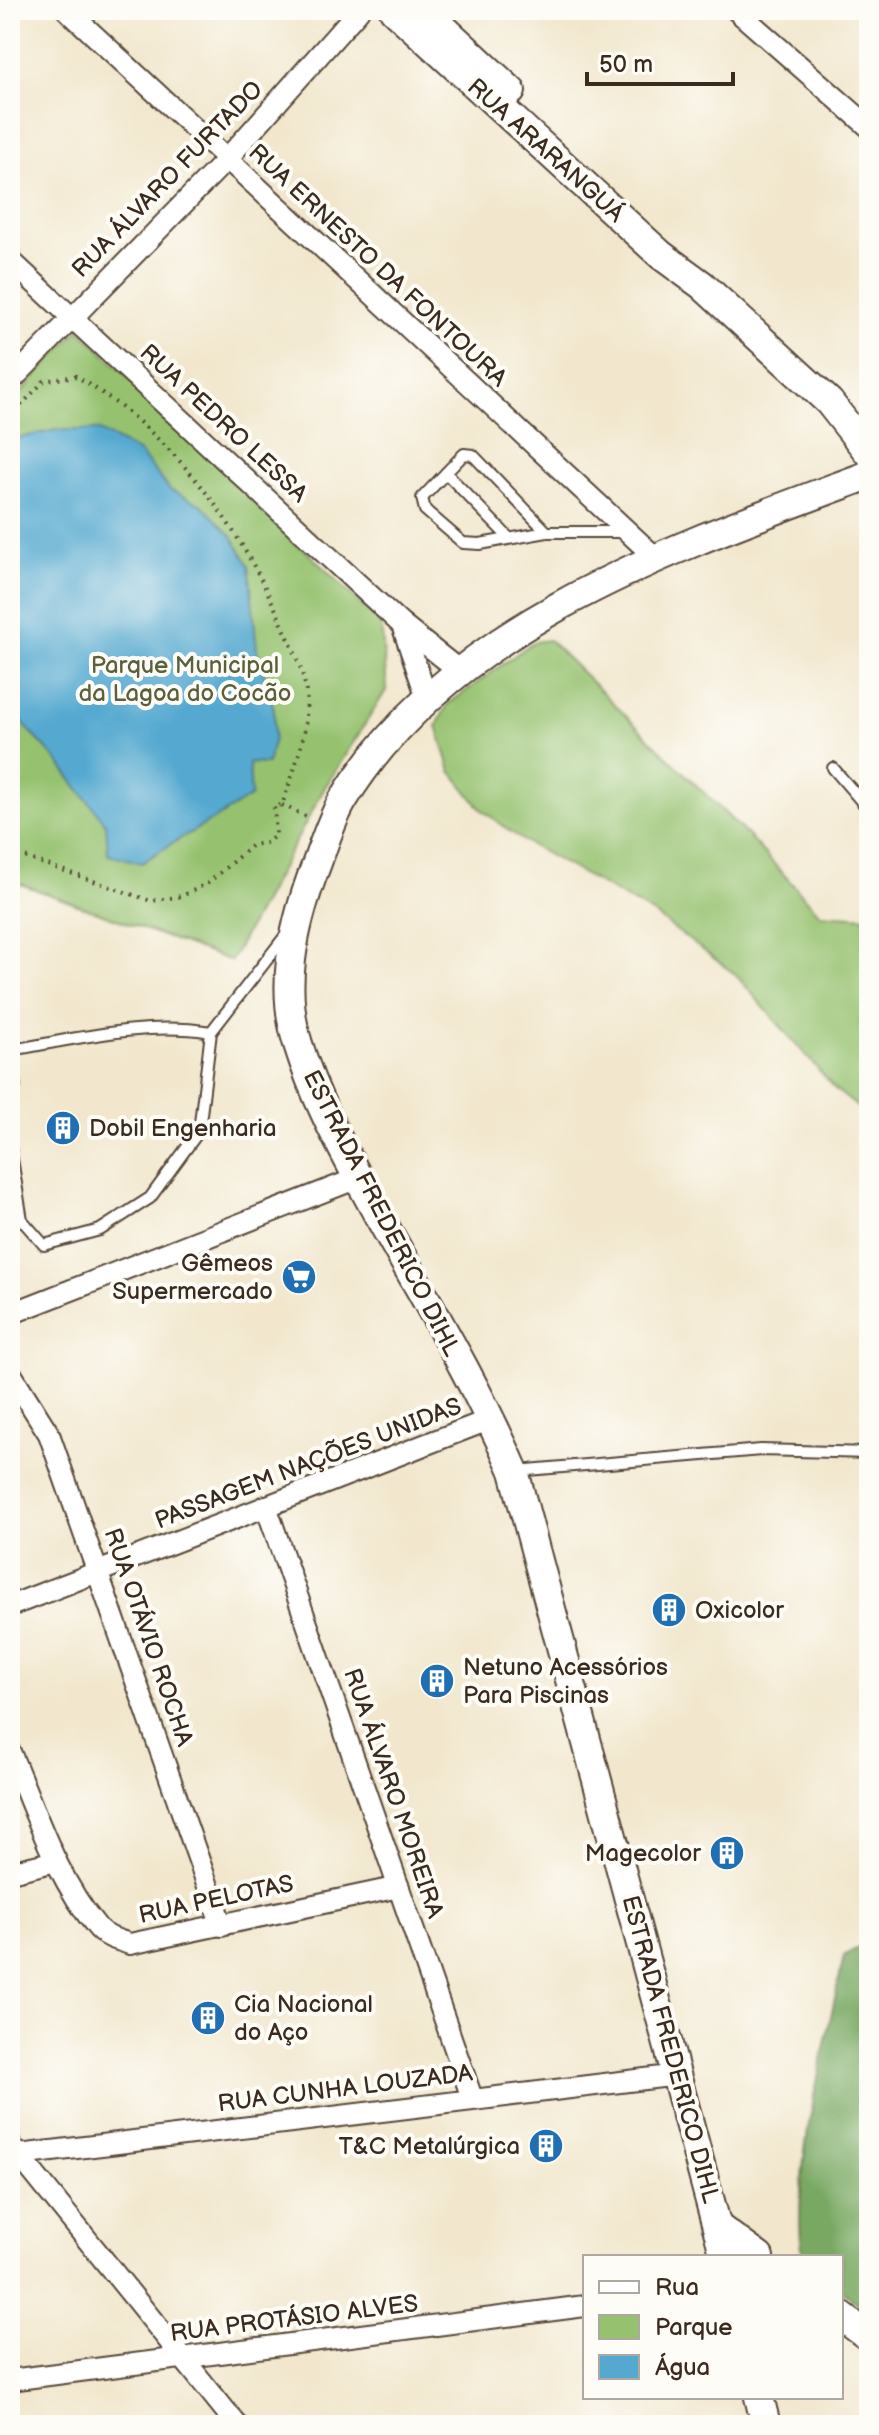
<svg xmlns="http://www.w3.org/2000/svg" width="879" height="2435" font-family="'Balsamiq Sans',sans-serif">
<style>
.green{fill:#96c26f;stroke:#687646;stroke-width:2}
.forest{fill:#78a862;stroke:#5a6940;stroke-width:2}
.water{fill:#55a9d0;stroke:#486a77;stroke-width:2}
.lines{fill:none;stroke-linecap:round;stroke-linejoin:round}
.service-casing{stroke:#564638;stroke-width:14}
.minor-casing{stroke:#564638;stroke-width:24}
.secondary-casing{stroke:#564638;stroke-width:32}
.path{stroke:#564638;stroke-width:4;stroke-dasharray:2 6;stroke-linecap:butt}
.service{stroke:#fff;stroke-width:10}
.minor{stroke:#fff;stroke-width:20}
.secondary{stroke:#fff;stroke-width:28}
.labels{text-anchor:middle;stroke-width:8;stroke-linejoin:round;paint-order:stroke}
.street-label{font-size:24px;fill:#3b2a1e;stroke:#fdfcf7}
.park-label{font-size:24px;fill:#5b5f3a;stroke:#fdfcf7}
.poi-label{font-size:24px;fill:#3b2a1e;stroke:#fdfcf7;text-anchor:start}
</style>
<rect width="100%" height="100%" fill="#fdfcf7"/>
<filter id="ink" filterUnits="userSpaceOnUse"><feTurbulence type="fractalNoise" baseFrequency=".0125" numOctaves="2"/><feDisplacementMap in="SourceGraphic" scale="16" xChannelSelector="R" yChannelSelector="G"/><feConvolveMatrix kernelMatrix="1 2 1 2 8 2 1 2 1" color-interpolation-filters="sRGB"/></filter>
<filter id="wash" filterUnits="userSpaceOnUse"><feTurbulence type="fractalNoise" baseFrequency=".006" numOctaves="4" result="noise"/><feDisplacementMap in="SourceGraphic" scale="32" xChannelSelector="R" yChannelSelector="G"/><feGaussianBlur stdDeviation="1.8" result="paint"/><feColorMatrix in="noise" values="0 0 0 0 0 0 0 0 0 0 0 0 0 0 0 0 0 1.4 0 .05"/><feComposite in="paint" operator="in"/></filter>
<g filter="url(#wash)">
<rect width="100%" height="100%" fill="#f2e7cd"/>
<g class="green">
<polygon points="79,329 381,624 387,689 325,787 231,961 10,880 10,405"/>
<polygon points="549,640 750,838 820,914 869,917 869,1116 836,1090 735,974 654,914 522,840 482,810 451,771 437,726 447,705 533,642"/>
</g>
<path class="forest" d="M 869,1941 L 869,2313 L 841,2290 L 841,2257 L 803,2257 C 789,2175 827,2041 844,1956 Z"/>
<path class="water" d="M 56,430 L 98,430 L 140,453 L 170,490 L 202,505 L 232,536 L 249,565 L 257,650 L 274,709 L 274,739 L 267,764 L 249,763 L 251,796 C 216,821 177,837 142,863 L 108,854 L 106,824 L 55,758 L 10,710 L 10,440 Z"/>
</g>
<g filter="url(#ink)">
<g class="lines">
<g class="service-casing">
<g id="service">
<polyline points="446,473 509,538"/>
<polyline points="547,532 480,544 463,543 425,510 422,498 464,454 473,455 547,532 624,532"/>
<polyline points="833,768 869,810"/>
<path d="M 10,1050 C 77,1039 144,1021 211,1032"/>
<polyline points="10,1057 15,1086 10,1104"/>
<polyline points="10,1147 22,1220 44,1245 100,1230 150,1198 199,1131 211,1032 286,935"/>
<polyline points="516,1471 761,1450 869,1453"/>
</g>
</g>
<g class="minor-casing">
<g id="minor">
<polyline points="67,10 655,557"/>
<polyline points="736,10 869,127"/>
<polyline points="10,260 402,625 461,672"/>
<polyline points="10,382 226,160 359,10"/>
<polyline points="402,625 427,698"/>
<polyline points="10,1314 358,1178"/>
<polyline points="10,1372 49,1434 222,1926"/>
<polyline points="266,1506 472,2098"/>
<polyline points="10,1606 491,1419"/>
<path d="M 10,1752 C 35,1810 56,1878 97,1927 C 105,1937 118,1940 130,1944 L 399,1887"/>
<polyline points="10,1872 56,1861"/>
<polyline points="10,2144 237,2425"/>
<polyline points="19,2155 678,2075"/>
<polyline points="10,2380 585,2306"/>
</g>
</g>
<g class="secondary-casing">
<g id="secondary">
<polyline points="394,10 661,255 702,285 829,402 869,453"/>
<polyline points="424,10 511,91"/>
<polyline points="719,2228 759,2257"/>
<path d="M 725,2257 L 514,1471 C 475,1381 424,1297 376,1211 C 347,1157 316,1103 298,1044 C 280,988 293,929 312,876 C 322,851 329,824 343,800 C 453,620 682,545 869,475"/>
<polyline points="841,2316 869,2337"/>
<polyline points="759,2397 766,2425"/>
</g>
</g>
<g class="path">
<path d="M 10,417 L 44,381 L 76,376 C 172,434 238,521 282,624 C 291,644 304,670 306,692 C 310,730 294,770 282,805 L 274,806 L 276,835 L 266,843 L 252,845 L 208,883 L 182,896 L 151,901 L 10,852"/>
<polyline points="282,805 310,818"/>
</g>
<use href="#service" class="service"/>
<use href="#minor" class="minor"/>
<use href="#secondary" class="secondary"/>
</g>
</g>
<defs>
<g id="building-disc" transform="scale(1.8)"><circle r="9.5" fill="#1f6fb2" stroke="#fdfcf7"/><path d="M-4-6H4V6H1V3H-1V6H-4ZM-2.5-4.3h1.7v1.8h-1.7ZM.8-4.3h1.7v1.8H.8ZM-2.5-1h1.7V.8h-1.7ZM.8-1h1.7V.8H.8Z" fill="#fff"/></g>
<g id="supermarket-disc" transform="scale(1.8)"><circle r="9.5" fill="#1f6fb2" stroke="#fdfcf7"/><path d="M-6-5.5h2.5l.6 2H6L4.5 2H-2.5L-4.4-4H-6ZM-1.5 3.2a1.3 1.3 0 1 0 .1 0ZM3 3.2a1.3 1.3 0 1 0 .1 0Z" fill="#fff"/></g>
</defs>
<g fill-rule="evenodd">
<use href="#building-disc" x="63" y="1128"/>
<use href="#supermarket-disc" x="299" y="1277"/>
<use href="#building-disc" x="669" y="1610"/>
<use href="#building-disc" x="437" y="1681"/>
<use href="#building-disc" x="727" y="1853"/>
<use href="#building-disc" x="208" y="2018"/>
<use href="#building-disc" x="546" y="2146"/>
</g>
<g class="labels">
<g class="street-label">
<text transform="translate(546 150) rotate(42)" y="8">RUA ARARANGUÁ</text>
<text transform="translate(167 179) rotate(-46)" y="8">RUA ÁLVARO FURTADO</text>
<text transform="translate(378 265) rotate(43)" y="8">RUA ERNESTO DA FONTOURA</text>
<text transform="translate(224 423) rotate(43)" y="8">RUA PEDRO LESSA</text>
<text transform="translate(382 1213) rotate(63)" y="8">ESTRADA FREDERICO DIHL</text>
<text transform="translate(308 1463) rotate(-21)" y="8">PASSAGEM NAÇÕES UNIDAS</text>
<text transform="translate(149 1637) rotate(71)" y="8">RUA OTÁVIO ROCHA</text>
<text transform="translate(394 1793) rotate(71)" y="8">RUA ÁLVARO MOREIRA</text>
<text transform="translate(216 1899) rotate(-12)" y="8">RUA PELOTAS</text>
<text transform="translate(671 2049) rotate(75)" y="8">ESTRADA FREDERICO DIHL</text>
<text transform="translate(345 2088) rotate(-7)" y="8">RUA CUNHA LOUZADA</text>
<text transform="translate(294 2318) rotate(-7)" y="8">RUA PROTÁSIO ALVES</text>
</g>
<g class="park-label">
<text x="185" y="673">Parque Municipal<tspan x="185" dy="28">da Lagoa do Cocão</tspan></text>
</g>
<g class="poi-label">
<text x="89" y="1136">Dobil Engenharia</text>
<text x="273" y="1271" text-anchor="end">Gêmeos<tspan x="273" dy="28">Supermercado</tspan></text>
<text x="695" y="1618">Oxicolor</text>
<text x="463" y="1675">Netuno Acessórios<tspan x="463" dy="28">Para Piscinas</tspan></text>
<text x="701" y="1861" text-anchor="end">Magecolor</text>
<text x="234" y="2012">Cia Nacional<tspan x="234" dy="28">do Aço</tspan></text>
<text x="520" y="2154" text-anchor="end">T&amp;C Metalúrgica</text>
</g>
</g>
<rect width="879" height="2435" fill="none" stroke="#fdfcf7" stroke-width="40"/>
<rect x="583" y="2255" width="260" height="144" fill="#fdfcf7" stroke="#afa8a0" stroke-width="2"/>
<rect x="599" y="2281" width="40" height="12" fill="#ffffff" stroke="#afa8a0" stroke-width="2"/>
<text x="655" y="2295" font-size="24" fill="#3b2a1e">Rua</text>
<rect x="599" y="2315" width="40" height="24" fill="#96c26f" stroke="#afa8a0" stroke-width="2"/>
<text x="655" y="2335" font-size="24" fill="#3b2a1e">Parque</text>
<rect x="599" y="2355" width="40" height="24" fill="#55a9d0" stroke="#afa8a0" stroke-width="2"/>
<text x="655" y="2375" font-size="24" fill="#3b2a1e">Água</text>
<path d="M587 72v12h146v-12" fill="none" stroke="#3b2a1e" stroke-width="4"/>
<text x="599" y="72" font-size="24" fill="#3b2a1e" stroke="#fdfcf7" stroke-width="6" paint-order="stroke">50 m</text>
</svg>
